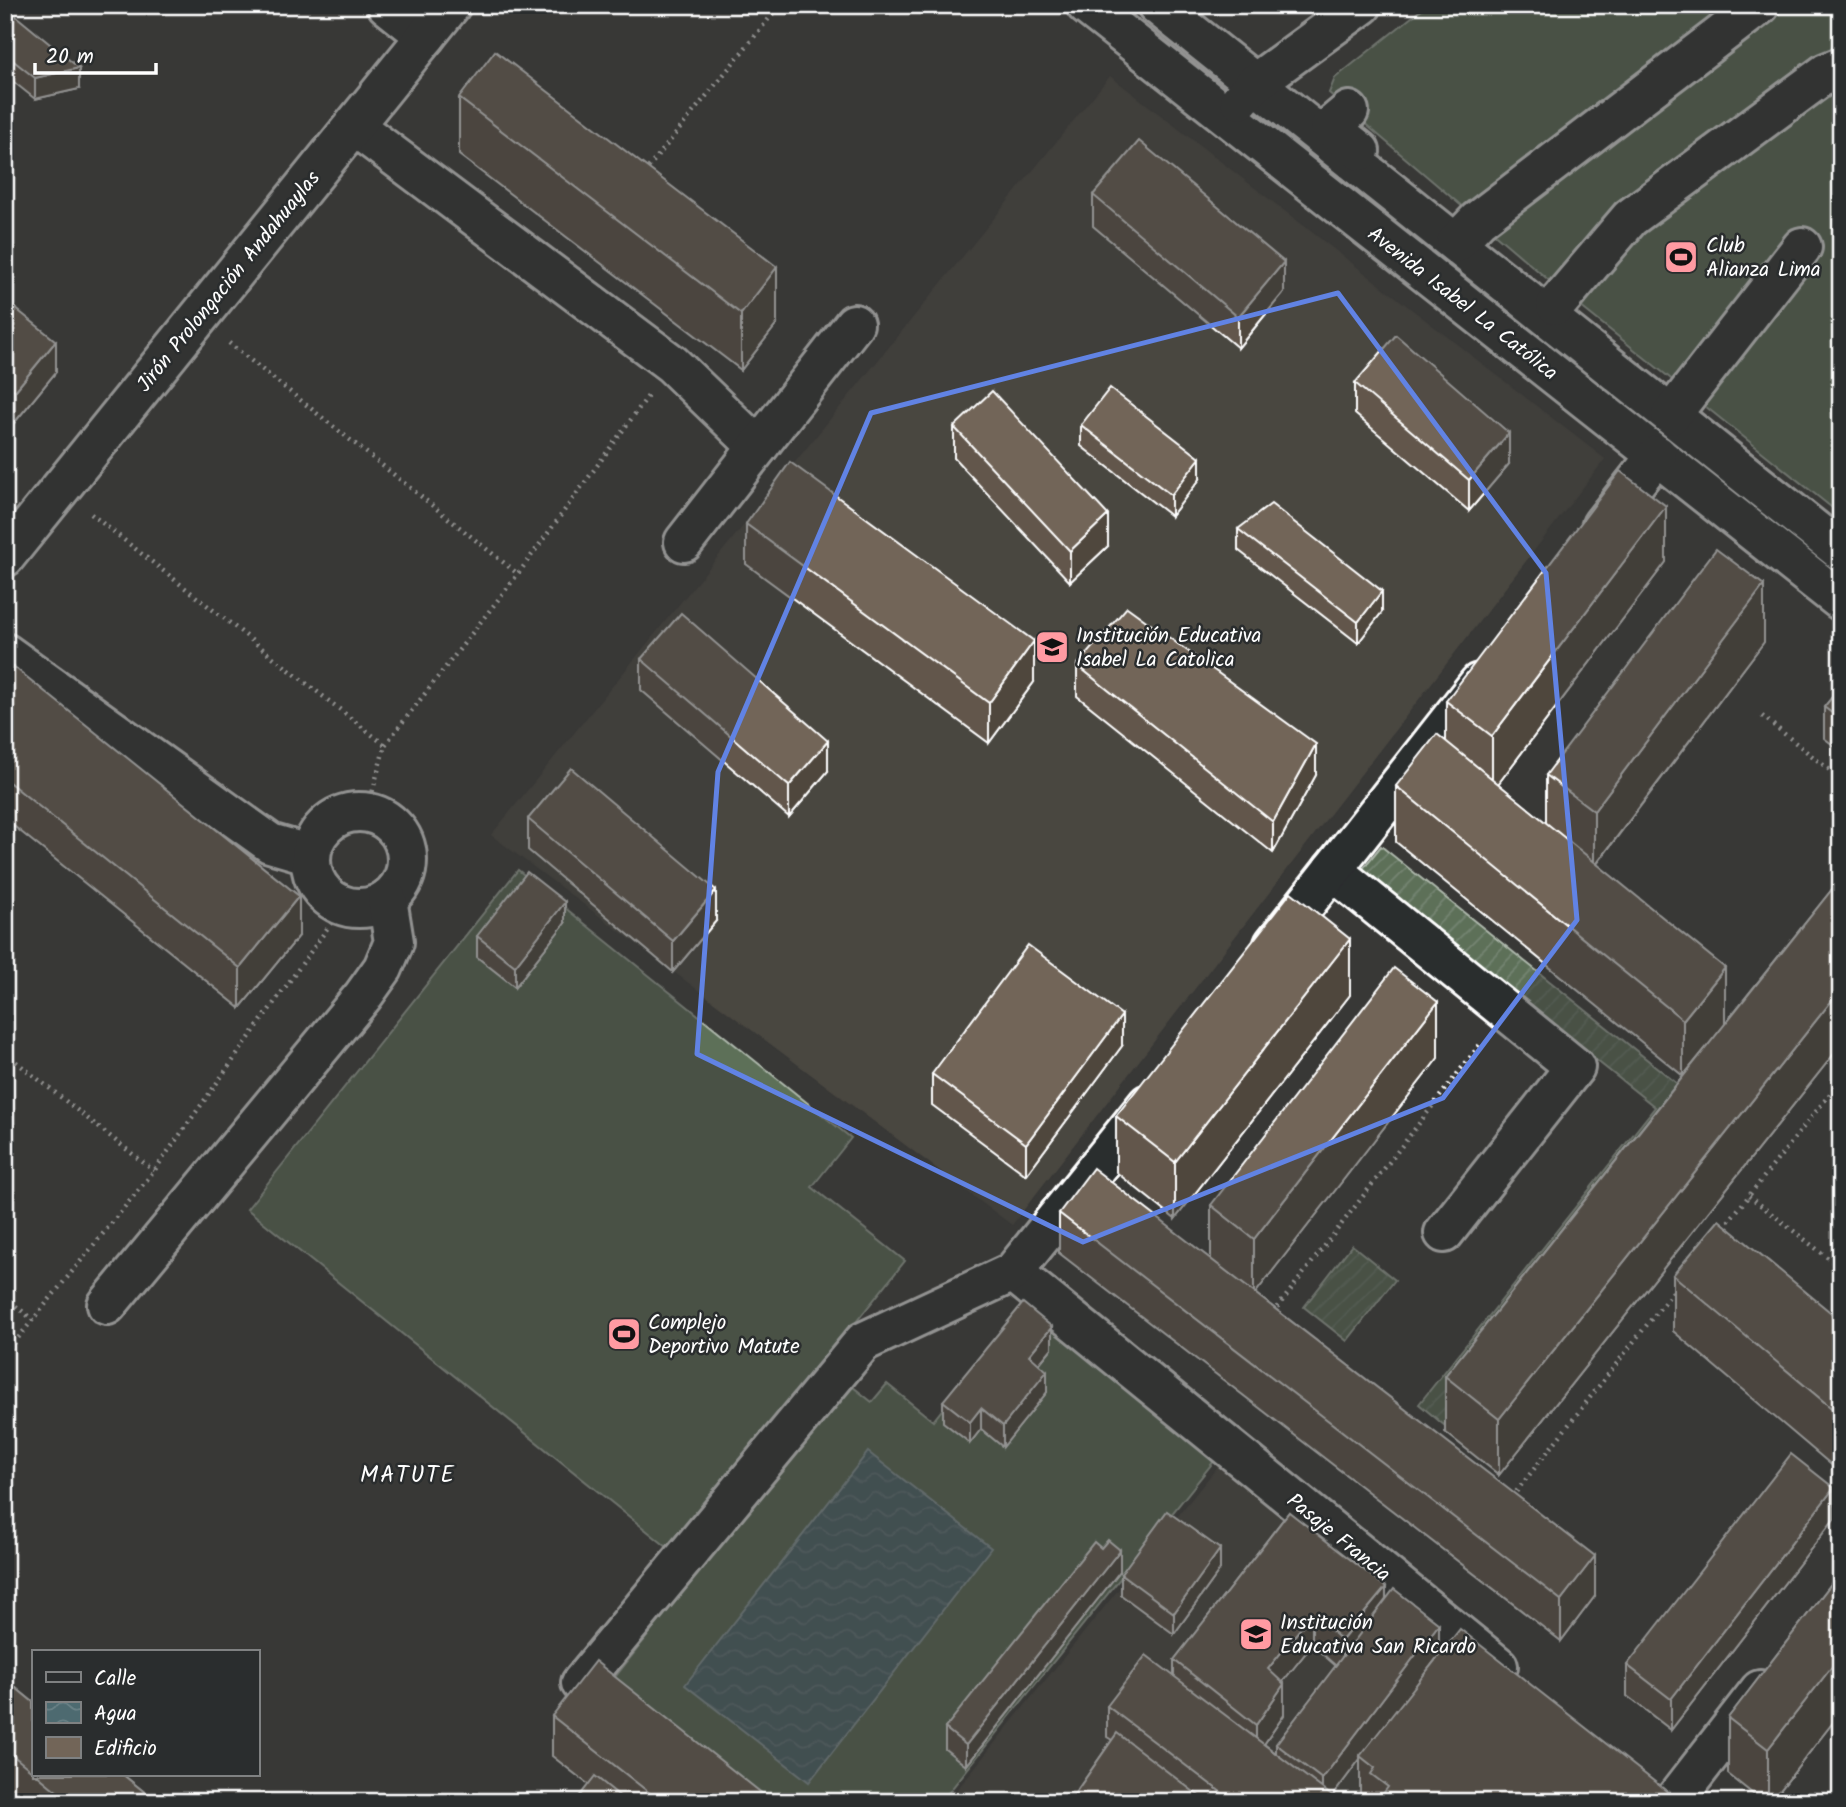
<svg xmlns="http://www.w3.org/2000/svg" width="1846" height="1807" font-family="Kalam,sans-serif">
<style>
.built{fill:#494640}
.grass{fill:#5d7059;stroke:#aeb8ac;stroke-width:2}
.garden{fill:url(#garden-furrows);stroke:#aeb8ac;stroke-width:2}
.water{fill:url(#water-waves);stroke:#94a6a9;stroke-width:2}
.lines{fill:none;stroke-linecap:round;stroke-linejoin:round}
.minor-casing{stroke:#fff;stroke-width:44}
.path{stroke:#fff;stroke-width:4.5;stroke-dasharray:2 5;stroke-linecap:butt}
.minor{stroke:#2a2d2e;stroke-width:38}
.wall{fill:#62574c;stroke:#fff;stroke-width:2;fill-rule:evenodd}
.shaded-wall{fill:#50473e;stroke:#fff;stroke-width:2}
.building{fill:#726558;stroke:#fff;stroke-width:2}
.marked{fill:none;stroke:#6183e4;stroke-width:5;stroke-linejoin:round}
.labels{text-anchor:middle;stroke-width:5;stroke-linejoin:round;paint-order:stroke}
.poi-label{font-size:21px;fill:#fff;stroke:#2a2d2e;text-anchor:start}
.street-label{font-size:21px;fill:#fff;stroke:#2a2d2e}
.neighbourhood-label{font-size:23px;letter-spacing:2px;fill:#fff;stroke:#2a2d2e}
</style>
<defs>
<pattern id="garden-furrows" width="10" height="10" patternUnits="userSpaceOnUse" patternTransform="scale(1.75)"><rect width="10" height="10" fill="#5d7059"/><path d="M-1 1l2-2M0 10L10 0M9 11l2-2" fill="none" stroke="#758572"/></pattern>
<pattern id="water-waves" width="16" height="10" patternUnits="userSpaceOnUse" patternTransform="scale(1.75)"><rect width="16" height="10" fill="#4d6a70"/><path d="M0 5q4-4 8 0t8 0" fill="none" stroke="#688085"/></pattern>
</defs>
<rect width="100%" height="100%" fill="#383836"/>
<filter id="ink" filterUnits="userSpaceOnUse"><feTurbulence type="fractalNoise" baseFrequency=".0143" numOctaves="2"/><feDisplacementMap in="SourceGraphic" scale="14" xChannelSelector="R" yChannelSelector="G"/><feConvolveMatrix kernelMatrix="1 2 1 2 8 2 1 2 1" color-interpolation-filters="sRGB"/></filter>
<g filter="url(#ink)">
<g class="built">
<polygon points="1110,76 1605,459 1012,1225 491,835"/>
<polygon points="1219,1465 1639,1802 947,1802"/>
</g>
<g class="grass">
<polygon points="1427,5 1841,5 1841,515 1565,294 1329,93 1335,78"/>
<polygon points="518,870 851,1138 812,1187 905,1261 823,1363 872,1402 887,1384 933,1421 1024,1306 1215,1460 941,1802 744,1802 605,1690 698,1572 247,1209"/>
</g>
<g class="garden">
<polygon points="1381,846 1700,1102 1444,1425 1419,1404 1655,1107 1360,872"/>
<polygon points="1352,1245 1395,1280 1347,1341 1304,1307"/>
</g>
<polygon class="water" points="868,1452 991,1548 809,1782 685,1685"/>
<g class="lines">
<g class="minor-casing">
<g id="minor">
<polyline points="387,5 426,36"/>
<polyline points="1086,5 1841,601"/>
<polyline points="1157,5 1841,551"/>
<polyline points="1240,100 1255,83 1362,5"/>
<polyline points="1349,111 1330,127 1360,151"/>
<polyline points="354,126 672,364 758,447"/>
<polyline points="1456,243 1478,220 1760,5"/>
<polyline points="1556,305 1630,218 1826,73 1841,67"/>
<polyline points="1671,415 1802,247"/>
<polyline points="1602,525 1657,455"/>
<polyline points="684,542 854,324"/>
<polyline points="5,557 451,5"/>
<polyline points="5,653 270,843 311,855"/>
<circle cx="359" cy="860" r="48"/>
<polyline points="1332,870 1575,1067 1444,1233"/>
<polyline points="1274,944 1479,683"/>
<polyline points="1013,1272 1498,1666"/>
<polyline points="107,1305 363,996 383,968 394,942 387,899"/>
<polyline points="581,1683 863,1342 1013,1272 1148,1104"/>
<polyline points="1673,1802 1760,1690"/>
</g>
</g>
<g class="path">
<polyline points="644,173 780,5"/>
<polyline points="229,343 518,574"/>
<polyline points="91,514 385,745"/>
<polyline points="1762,716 1841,779"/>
<polyline points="367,812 385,745 518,574 648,396"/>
<polyline points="5,871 11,864"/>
<polyline points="5,1053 154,1171"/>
<polyline points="1749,1196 1841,1268"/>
<polyline points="1724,1227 1841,1080"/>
<polyline points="5,1297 33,1320"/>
<polyline points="1273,1313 1481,1043"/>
<polyline points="5,1354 154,1171 344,905"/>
<polyline points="1512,1497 1675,1289"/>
</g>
<use href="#minor" class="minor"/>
</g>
<g class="wall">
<polygon points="5,7 79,89 35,99 5,75"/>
<polygon points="459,98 777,324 741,370 459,155"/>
<polygon points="1093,195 1284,292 1238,348 1093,226"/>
<polygon points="5,300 56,372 15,422 5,414"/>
<polygon points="1355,383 1509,464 1469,511 1355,414"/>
<polygon points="1081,425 1200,479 1171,516 1081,446"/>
<polygon points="954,427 1108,546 1070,582 954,458"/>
<polygon points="746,524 1034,682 989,743 746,564"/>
<polygon points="1238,529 1382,612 1358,643 1238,550"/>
<polygon points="1666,562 1498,784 1546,823 1546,775 1764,642 1597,864 1725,1023 1841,878 1841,1045 1499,1475 1445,1432 1445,1376 1683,1076 1396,842 1396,786 1446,741 1446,701"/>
<polygon points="641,659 828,771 789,817 641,690"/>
<polygon points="1077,665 1316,775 1273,853 1077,696"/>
<polygon points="5,676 299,936 240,1008 5,819"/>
<polygon points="1841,686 1841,751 1824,738 1824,707"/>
<polygon points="528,819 716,921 673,972 528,850"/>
<polygon points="565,923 515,987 477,957 477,936"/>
<polygon points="1350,995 1175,1219 1116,1172 1116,1116"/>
<polygon points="1122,1046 1026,1175 932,1105 932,1074"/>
<polygon points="1438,1058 1255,1293 1595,1596 1561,1641 1059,1253 1059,1213 1211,1259 1211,1205"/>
<polygon points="1673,1275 1841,1321 1841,1473 1673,1331"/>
<polygon points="1052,1348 1039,1364 1047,1392 1003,1447 981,1429 970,1443 943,1422 943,1401"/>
<path d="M 1289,1512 L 1386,1599 L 1439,1655 L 1413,1689 L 1669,1802 L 1367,1802 L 1360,1797 L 1360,1759 L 1332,1796 L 1340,1802 L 1069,1802 L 1112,1740 L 1107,1737 L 1107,1706 L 1174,1676 L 1174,1660 ZM 1312,1645 L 1336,1666 L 1276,1744 L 1276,1753 L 1264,1744 L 1284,1715 L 1282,1682 Z"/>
<polygon points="1834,1519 1671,1730 1627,1696 1627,1665"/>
<polygon points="1220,1570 1174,1634 1121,1595 1121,1574"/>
<polygon points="1120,1571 966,1766 945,1749 945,1728"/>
<polygon points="1841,1571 1841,1712 1771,1802 1763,1802 1728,1774 1728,1718"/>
<polygon points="5,1679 33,1702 33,1774 122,1774 157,1802 5,1802"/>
<polygon points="552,1716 773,1802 575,1802 589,1785 552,1756"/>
</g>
<g class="shaded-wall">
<polygon points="79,68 79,89 35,99 35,78"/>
<polygon points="1284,262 1284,292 1238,348 1238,317"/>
<polygon points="777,267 777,324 741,370 741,314"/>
<polygon points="56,341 56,372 15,422 15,391"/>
<polygon points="1509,433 1509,464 1469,511 1469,480"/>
<polygon points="1200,458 1200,479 1171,516 1171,495"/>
<polygon points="1666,506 1666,562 1492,792 1492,736"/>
<polygon points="1108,515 1108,546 1070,582 1070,551"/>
<polygon points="1764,585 1764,642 1594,867 1594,811"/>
<polygon points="1382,591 1382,612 1358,643 1358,622"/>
<polygon points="1034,641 1034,682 989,743 989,703"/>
<polygon points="828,741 828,771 789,817 789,786"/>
<polygon points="1316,744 1316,775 1273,853 1273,822"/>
<polygon points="716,890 716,921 673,972 673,941"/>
<polygon points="299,896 299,936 240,1008 240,968"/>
<polygon points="565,902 565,923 515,987 515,966"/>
<polygon points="1350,939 1350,995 1175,1219 1175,1162"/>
<polygon points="1725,968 1725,1025 1683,1076 1683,1020"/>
<polygon points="1841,989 1841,1045 1499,1475 1499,1419"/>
<polygon points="1438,1002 1438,1058 1254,1295 1254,1239"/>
<polygon points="1122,1015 1122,1046 1026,1175 1026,1144"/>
<polygon points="1052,1327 1052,1348 1029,1376 1029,1355"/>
<polygon points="1047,1371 1047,1392 1003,1447 1003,1426"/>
<polygon points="981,1408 981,1429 970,1443 970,1422"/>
<polygon points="1834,1488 1834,1519 1671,1730 1671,1699"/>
<polygon points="1220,1549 1220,1570 1174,1634 1174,1613"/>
<polygon points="1120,1550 1120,1571 966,1766 966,1745"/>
<polygon points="1595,1556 1595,1596 1561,1641 1561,1600"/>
<polygon points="1386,1587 1386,1618 1342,1671 1342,1640"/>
<polygon points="1312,1614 1312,1645 1268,1700 1268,1669"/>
<polygon points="1439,1624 1439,1655 1361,1757 1360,1756 1360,1759 1328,1802 1322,1802 1322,1779"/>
<polygon points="1841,1655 1841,1712 1771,1802 1768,1802 1768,1749"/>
<polygon points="1284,1684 1284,1715 1256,1756 1256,1725"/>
<polygon points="1669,1793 1669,1802 1662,1802"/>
</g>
<g class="building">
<polygon points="5,7 79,68 35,78 5,54"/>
<polygon points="495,51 777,267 741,314 459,98"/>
<polygon points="1139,141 1284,262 1238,317 1093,195"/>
<polygon points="5,300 56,341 15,391 5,383"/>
<polygon points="1396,335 1509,433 1469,480 1355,383"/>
<polygon points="1110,388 1200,458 1171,495 1081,425"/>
<polygon points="992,391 1108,515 1070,551 954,427"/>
<polygon points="790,462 1034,641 989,703 746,524"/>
<polygon points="1620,471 1666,506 1492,736 1446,701"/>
<polygon points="1271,504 1382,591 1358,622 1238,529"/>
<polygon points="1716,549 1764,585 1594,811 1546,775"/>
<polygon points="1127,607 1316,744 1273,822 1077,665"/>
<polygon points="681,613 828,741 789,786 641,659"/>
<polygon points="13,666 299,896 240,968 5,779 5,676"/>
<polygon points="1841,686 1841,720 1824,707"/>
<polygon points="1437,734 1725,968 1683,1020 1396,786"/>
<polygon points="571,768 716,890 673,941 528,819"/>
<polygon points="527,872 565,902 515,966 477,936"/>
<polygon points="1841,878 1841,989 1499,1419 1445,1376"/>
<polygon points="1291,892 1350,939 1175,1162 1116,1116"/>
<polygon points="1028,945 1122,1015 1026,1144 932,1074"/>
<polygon points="1394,968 1438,1002 1254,1239 1211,1205"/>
<polygon points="1093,1168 1595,1556 1561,1600 1059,1213"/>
<polygon points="1719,1220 1841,1321 1841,1416 1673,1275"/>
<polygon points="1023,1303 1052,1327 1029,1355 1047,1371 1003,1426 981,1408 970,1422 943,1401"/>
<polygon points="1791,1454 1834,1488 1671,1699 1627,1665"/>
<polygon points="1167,1511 1220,1549 1174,1613 1121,1574"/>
<polygon points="1289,1512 1386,1587 1342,1640 1312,1614 1268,1669 1284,1684 1256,1725 1174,1660"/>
<polygon points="1108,1540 1120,1550 966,1745 945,1728 1094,1542 1101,1548"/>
<polygon points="1841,1571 1841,1655 1768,1749 1728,1718"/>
<polygon points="1394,1589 1439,1624 1322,1779 1276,1744"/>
<polygon points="1460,1629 1669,1793 1662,1802 1377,1802 1388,1787 1371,1774 1375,1768 1360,1756"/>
<polygon points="1146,1655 1340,1802 1234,1802 1107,1706"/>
<polygon points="595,1661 773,1802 661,1802 552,1716"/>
<polygon points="5,1679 33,1702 33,1772 5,1749"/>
<polygon points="1117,1733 1207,1802 1069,1802"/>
<polygon points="36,1774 122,1774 157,1802 70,1802"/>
<polygon points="595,1776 627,1802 575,1802"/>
</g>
</g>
<path d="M0 0H1846V1807H0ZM 1338,293 L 1546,573 L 1577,920 L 1443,1098 L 1083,1242 L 697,1054 L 718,772 L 871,413 Z" fill="#383836" fill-opacity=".55" fill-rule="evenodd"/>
<path class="marked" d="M 1338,293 L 1546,573 L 1577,920 L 1443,1098 L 1083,1242 L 697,1054 L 718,772 L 871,413 Z"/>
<defs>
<g id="stadium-square" transform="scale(1.75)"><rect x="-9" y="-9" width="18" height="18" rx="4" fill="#ff9aa2" stroke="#2a2d2e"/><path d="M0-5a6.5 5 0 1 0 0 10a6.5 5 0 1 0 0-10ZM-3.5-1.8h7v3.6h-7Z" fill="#111"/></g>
<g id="school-square" transform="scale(1.75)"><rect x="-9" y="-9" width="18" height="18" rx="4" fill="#ff9aa2" stroke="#2a2d2e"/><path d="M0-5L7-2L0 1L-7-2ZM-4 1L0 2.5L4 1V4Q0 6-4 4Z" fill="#111"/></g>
</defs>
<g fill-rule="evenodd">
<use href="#stadium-square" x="1681" y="257"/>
<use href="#school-square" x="1052" y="647"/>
<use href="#stadium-square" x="624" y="1334"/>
<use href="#school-square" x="1256" y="1634"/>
</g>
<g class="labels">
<g class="poi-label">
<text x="1706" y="252">Club<tspan x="1706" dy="24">Alianza Lima</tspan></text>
<text x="1076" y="642">Institución Educativa<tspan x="1076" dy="24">Isabel La Catolica</tspan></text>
<text x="648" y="1329">Complejo<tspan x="648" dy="24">Deportivo Matute</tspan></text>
<text x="1280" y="1629">Institución<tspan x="1280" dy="24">Educativa San Ricardo</tspan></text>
</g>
<g class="street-label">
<text transform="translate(228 281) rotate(-51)" y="7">Jirón Prolongación Andahuaylas</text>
<text transform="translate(1463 303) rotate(38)" y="7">Avenida Isabel La Católica</text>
<text transform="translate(1339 1537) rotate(39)" y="7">Pasaje Francia</text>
</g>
<g class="neighbourhood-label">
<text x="408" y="1482">MATUTE</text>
</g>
</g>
<rect width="1846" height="1807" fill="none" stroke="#2a2d2e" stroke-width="28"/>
<rect x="14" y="14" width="1818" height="1779" fill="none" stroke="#fff" stroke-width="2.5" filter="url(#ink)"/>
<rect x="32" y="1650" width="228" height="126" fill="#2a2d2e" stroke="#7f8182" stroke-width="2"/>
<rect x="46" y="1672" width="35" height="10" fill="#2a2d2e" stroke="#7f8182" stroke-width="2"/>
<text x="94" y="1685" font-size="21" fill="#ffffff">Calle</text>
<rect x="46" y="1702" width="35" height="21" fill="url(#water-waves)" stroke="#7f8182" stroke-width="2"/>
<text x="94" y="1720" font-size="21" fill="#ffffff">Agua</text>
<rect x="46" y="1737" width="35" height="21" fill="#726558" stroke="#7f8182" stroke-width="2"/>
<text x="94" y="1755" font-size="21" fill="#ffffff">Edificio</text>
<path d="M35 63v10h121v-10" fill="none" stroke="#ffffff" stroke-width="3.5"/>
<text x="46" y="63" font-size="21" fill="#ffffff" stroke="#2a2d2e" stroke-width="5" paint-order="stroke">20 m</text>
</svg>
